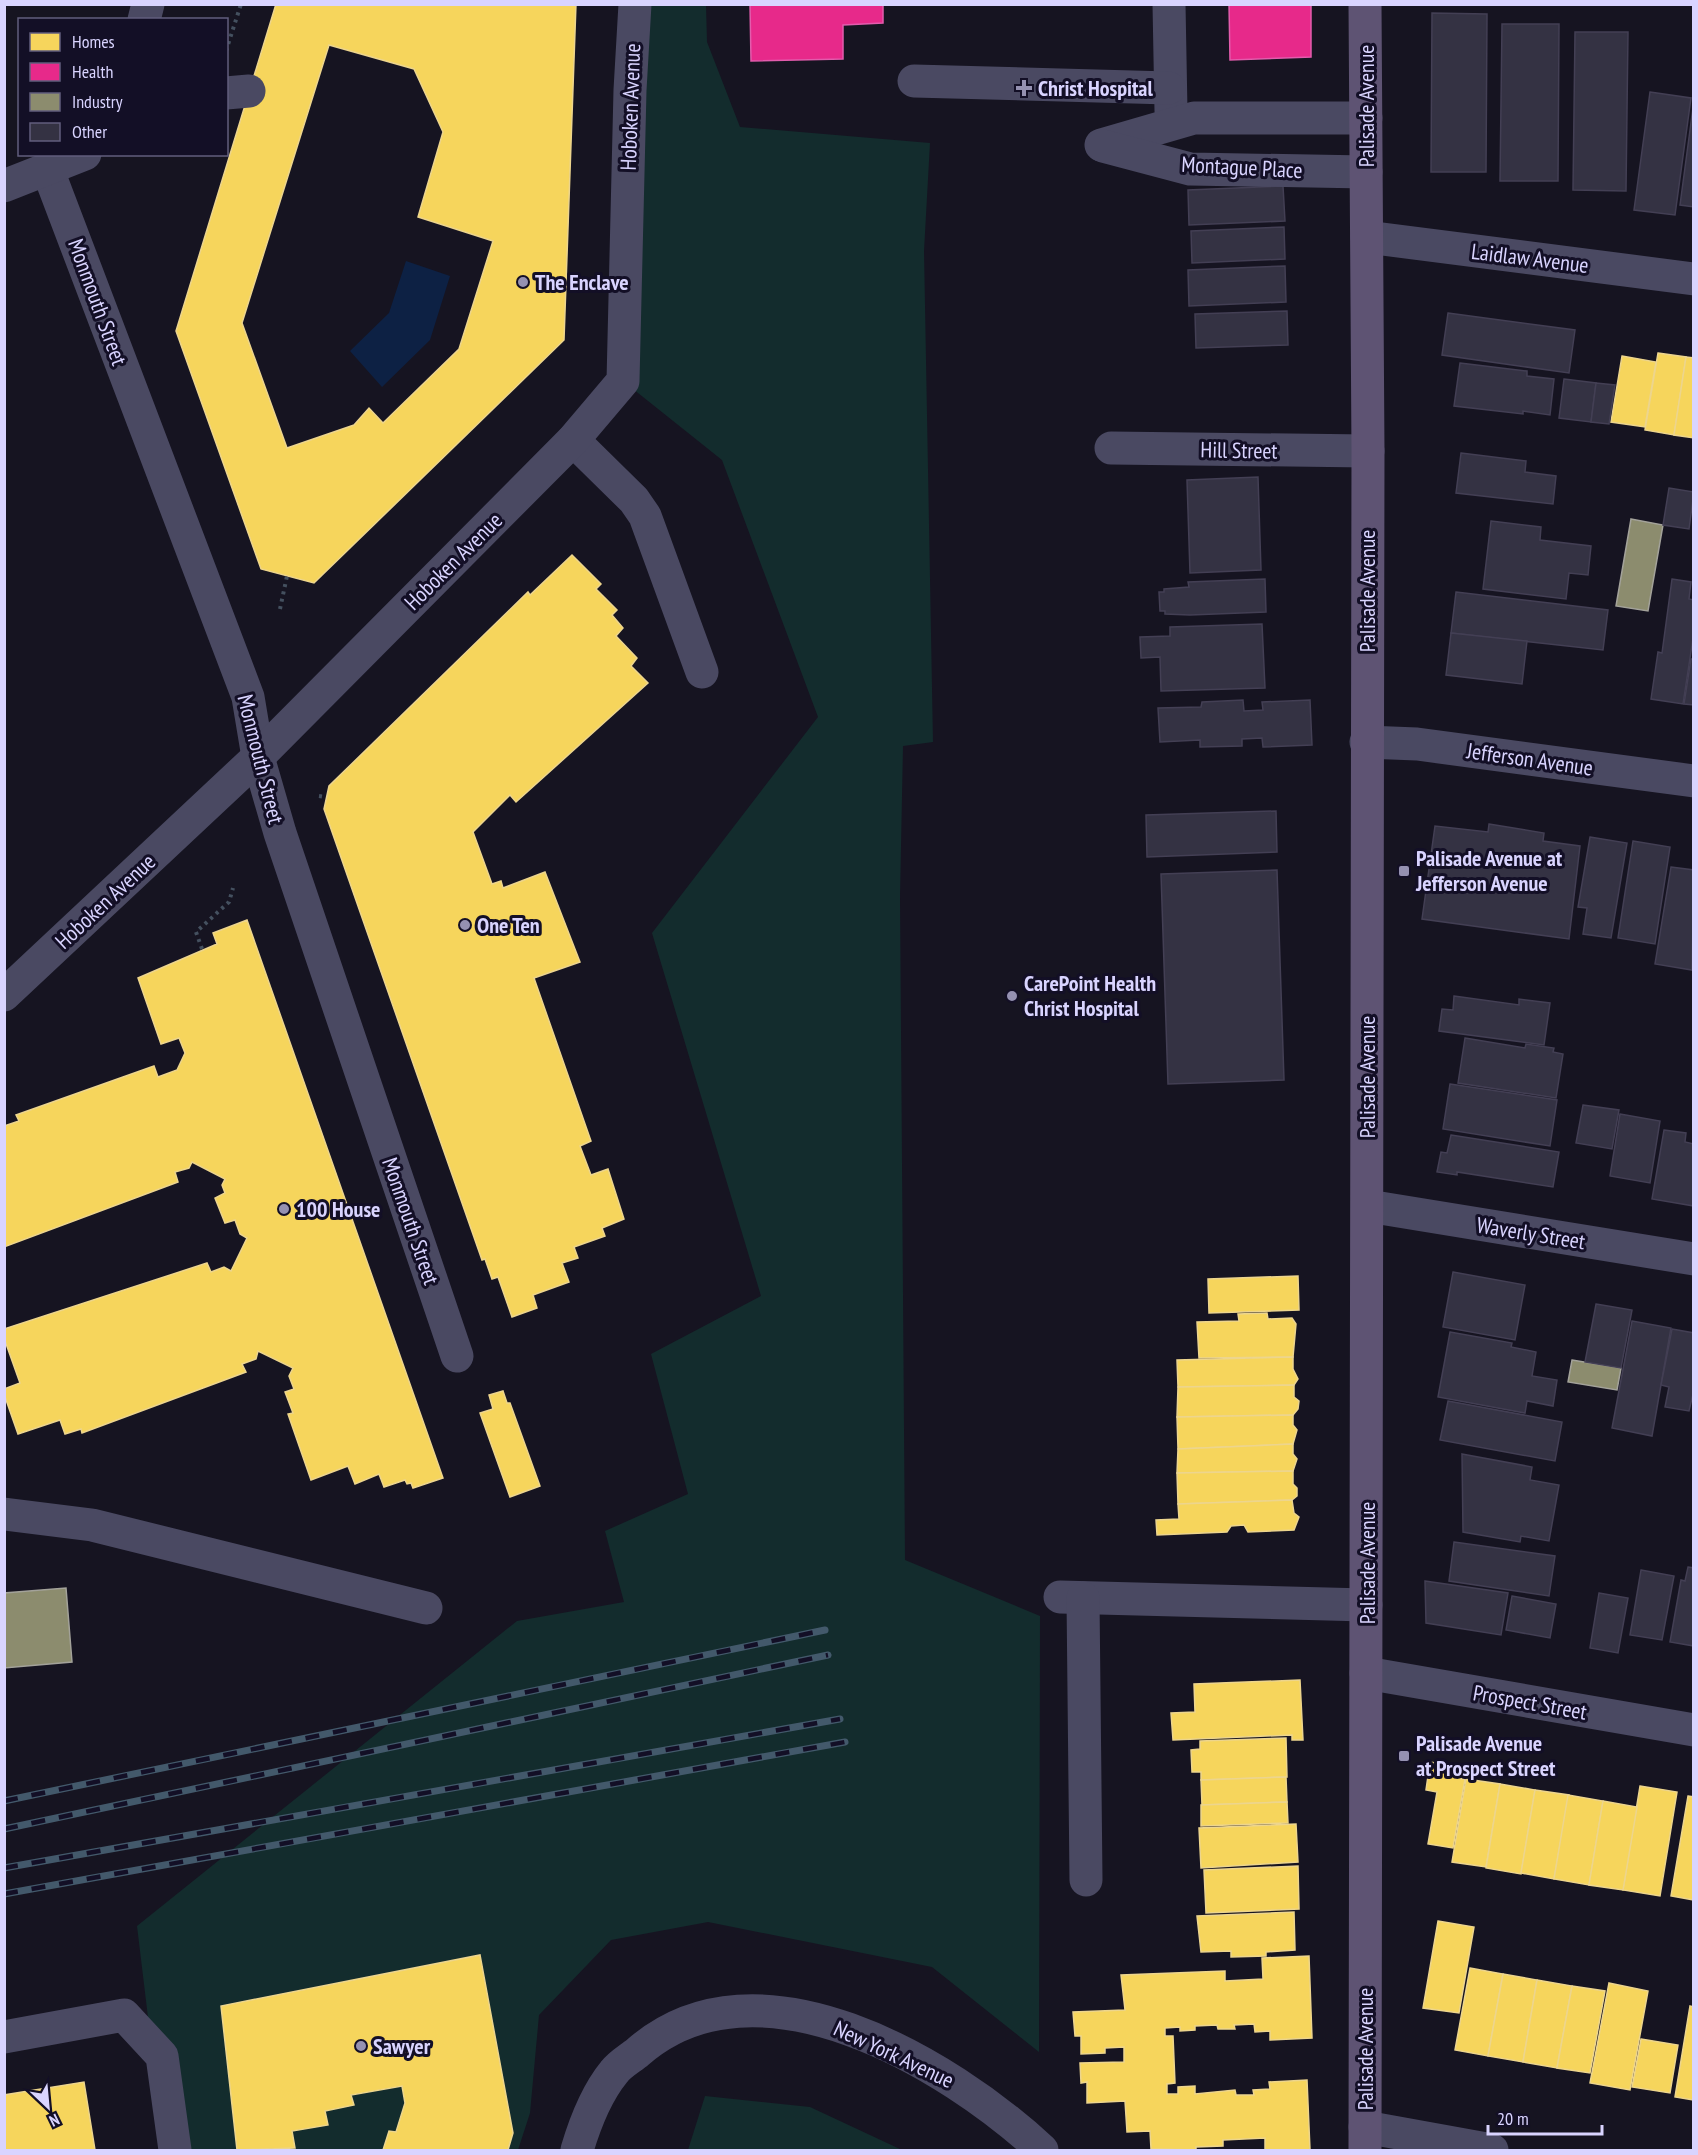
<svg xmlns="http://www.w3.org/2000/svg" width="1698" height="2155" font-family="'PT Sans Narrow',sans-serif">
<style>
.green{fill:#132c2d}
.water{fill:#0d2144}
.homes{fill:#f6d55c;stroke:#edd58d;stroke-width:1.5;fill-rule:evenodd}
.health{fill:#e7298a;stroke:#e35cad;stroke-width:1.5}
.industry{fill:#8c8c6e;stroke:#a3a29a;stroke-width:1.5}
.building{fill:#343243;stroke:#433f54;stroke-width:1.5}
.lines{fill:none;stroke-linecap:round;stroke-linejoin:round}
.path{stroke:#44505f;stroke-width:4;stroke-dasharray:3 4.5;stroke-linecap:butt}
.minor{stroke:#4a4962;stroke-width:33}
.major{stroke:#5e5373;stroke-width:33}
.rail-casing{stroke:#43596b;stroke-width:7}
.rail{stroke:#130f26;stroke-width:4.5;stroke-dasharray:14;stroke-linecap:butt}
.poi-dot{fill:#9591b1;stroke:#130f26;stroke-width:2}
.labels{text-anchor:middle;stroke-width:6;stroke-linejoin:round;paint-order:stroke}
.poi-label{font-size:22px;font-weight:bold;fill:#d9d4ff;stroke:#130f26;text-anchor:start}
.street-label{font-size:22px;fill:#d9d4ff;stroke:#130f26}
</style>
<rect width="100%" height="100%" fill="#161421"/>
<g class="green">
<polygon points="635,5 706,5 707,42 740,127 930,143 924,251 933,742 903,746 900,897 905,1560 1040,1616 1039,2052 932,1967 708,1922 611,1940 539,2015 530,2113 518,2150 164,2150 137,1926 517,1621 624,1602 605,1531 688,1494 651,1354 761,1296 652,933 818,717 722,460 623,381"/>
<polygon points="705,2096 810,2107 902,2150 688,2150"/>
</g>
<polygon class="water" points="406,261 450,276 430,340 382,387 350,351 389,313"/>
<g class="homes">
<path d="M 276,4 L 576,4 L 564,340 L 314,583 L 261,569 L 176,331 ZM 329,45 L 414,69 L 443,132 L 418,217 L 493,241 L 459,349 L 383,423 L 369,408 L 354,425 L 287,448 L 242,323 Z"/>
<polygon points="1658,353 1686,357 1674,435 1645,430"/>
<polygon points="1622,356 1656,362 1645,427 1611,422"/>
<polygon points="1686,357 1694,358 1694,438 1674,435"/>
<polygon points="572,555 601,584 596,589 617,610 612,615 623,628 616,636 637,658 631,666 648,683 516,802 510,795 473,832 492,884 501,881 503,888 545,872 580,962 534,978 591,1141 580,1146 591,1175 608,1169 624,1219 602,1228 605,1236 574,1247 578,1258 562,1263 569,1282 533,1295 537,1308 512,1317 498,1277 492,1279 485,1259 482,1260 324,809 329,786 528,592 530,595"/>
<polygon points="247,920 443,1478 413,1488 411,1483 407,1484 405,1480 384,1487 379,1474 355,1484 348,1466 311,1480 288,1414 293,1413 285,1392 294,1389 289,1376 293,1368 258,1351 256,1359 242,1364 246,1372 82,1433 81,1429 65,1434 60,1420 18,1434 4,1394 4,1389 20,1383 4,1338 4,1329 207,1263 211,1272 224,1267 231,1271 247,1238 240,1234 235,1220 225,1223 215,1198 225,1193 222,1185 225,1179 192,1162 189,1168 175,1172 178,1182 4,1247 4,1126 19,1121 16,1115 154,1066 158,1077 177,1070 185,1053 179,1038 161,1044 138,978 217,944 213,933"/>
<polygon points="1298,1276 1299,1310 1209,1313 1208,1279"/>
<polygon points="1267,1313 1268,1319 1292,1318 1296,1324 1293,1357 1199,1358 1197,1322 1239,1321 1238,1314"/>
<polygon points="1293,1357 1293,1369 1298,1379 1294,1385 1178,1387 1177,1360"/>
<polygon points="1294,1385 1294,1397 1299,1401 1298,1409 1293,1415 1177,1417 1178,1387"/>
<polygon points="503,1391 507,1403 510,1403 540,1486 510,1497 480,1413 493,1409 489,1395"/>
<polygon points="1293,1415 1293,1425 1297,1430 1293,1444 1178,1449 1177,1417"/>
<polygon points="1293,1444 1293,1454 1297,1459 1293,1471 1177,1473 1178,1449"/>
<polygon points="1293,1471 1293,1484 1297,1488 1297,1496 1292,1500 1178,1504 1177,1473"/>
<polygon points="1292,1500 1294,1513 1299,1517 1294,1530 1248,1532 1244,1525 1231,1526 1227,1532 1157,1535 1156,1520 1179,1519 1178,1504"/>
<polygon points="1300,1680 1303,1740 1292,1740 1292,1735 1173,1740 1171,1713 1195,1712 1194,1684"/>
<polygon points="1286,1738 1287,1777 1201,1780 1201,1772 1192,1772 1191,1750 1200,1749 1200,1741"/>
<polygon points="1430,1762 1463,1768 1461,1779 1465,1779 1453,1848 1428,1844 1437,1792 1426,1790"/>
<polygon points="1286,1777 1287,1802 1202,1805 1201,1780"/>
<polygon points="1466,1779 1500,1784 1486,1867 1452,1862"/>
<polygon points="1500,1784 1535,1790 1521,1874 1486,1868"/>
<polygon points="1640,1786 1677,1792 1660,1896 1623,1890"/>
<polygon points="1535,1790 1569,1795 1554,1879 1521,1873"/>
<polygon points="1568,1795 1603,1801 1589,1885 1554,1879"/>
<polygon points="1688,1796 1694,1797 1694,1900 1671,1896"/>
<polygon points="1603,1801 1637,1807 1623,1890 1589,1885"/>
<polygon points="1287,1802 1288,1823 1201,1826 1201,1805"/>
<polygon points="1296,1824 1298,1862 1201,1868 1199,1828"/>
<polygon points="1298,1866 1299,1909 1206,1913 1204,1870"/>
<polygon points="1294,1912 1295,1950 1266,1952 1266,1956 1231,1957 1231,1951 1201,1952 1197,1916"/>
<polygon points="1438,1921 1474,1927 1459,2013 1423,2008"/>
<polygon points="480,1955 513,2133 508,2150 383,2150 389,2131 396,2132 405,2103 402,2086 351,2095 354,2105 325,2111 328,2125 292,2131 295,2148 237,2150 221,2006"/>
<polygon points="1309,1956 1312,2038 1270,2040 1270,2031 1255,2032 1254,2024 1234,2025 1235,2029 1218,2029 1217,2025 1195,2026 1195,2030 1180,2031 1180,2027 1165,2028 1165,2036 1173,2036 1175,2083 1167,2084 1167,2094 1178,2094 1178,2087 1195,2086 1195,2094 1235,2090 1236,2095 1254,2095 1253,2090 1270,2089 1269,2082 1307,2080 1310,2150 1265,2150 1265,2138 1223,2140 1223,2146 1196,2147 1196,2150 1151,2149 1150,2131 1127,2132 1125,2101 1087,2103 1087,2082 1081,2083 1080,2063 1124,2062 1124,2047 1105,2048 1105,2053 1081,2054 1081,2036 1075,2036 1073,2012 1125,2010 1121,1975 1225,1971 1225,1981 1263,1979 1262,1958"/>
<polygon points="1470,1968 1503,1974 1488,2056 1455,2050"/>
<polygon points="1503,1974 1537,1980 1523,2062 1488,2056"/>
<polygon points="1537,1980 1572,1986 1557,2068 1523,2062"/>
<polygon points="1609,1983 1648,1991 1630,2090 1590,2083"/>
<polygon points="1572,1986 1605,1991 1590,2073 1557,2068"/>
<polygon points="1690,2006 1694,2007 1694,2100 1675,2097"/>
<polygon points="1641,2039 1678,2045 1670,2093 1632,2087"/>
<polygon points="84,2082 95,2150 4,2150 4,2095"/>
</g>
<g class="health">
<polygon points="750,4 883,4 883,23 843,25 843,59 751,61"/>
<polygon points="1229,4 1311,4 1311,57 1230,60"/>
</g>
<g class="industry">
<polygon points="1631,519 1663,525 1648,611 1616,606"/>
<polygon points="1572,1360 1621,1368 1617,1390 1568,1382"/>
<polygon points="66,1588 72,1662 4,1668 4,1593"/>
</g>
<g class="building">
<polygon points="1432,13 1487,14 1486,172 1431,172"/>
<polygon points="1502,24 1559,24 1558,181 1500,181"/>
<polygon points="1575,32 1628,32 1626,191 1573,190"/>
<polygon points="1650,92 1691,98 1675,215 1634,210"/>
<polygon points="1694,100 1694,207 1680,205"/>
<polygon points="1283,186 1285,221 1189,225 1188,190"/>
<polygon points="1284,227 1285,259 1192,263 1191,231"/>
<polygon points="1285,266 1286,302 1189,306 1188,270"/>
<polygon points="1287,311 1288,345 1196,348 1195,314"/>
<polygon points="1448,313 1575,330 1569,373 1442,355"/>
<polygon points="1460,363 1527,371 1527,376 1554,379 1550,415 1523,411 1523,414 1454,406"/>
<polygon points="1564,379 1596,383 1591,422 1559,418"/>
<polygon points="1596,383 1615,385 1609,424 1591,422"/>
<polygon points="1461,453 1526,461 1525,472 1556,476 1553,504 1456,493"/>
<polygon points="1258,477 1261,570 1190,573 1187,480"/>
<polygon points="1669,488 1694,492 1689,529 1663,525"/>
<polygon points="1491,521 1541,527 1540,540 1591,546 1588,575 1569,573 1566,599 1483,589"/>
<polygon points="1265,579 1266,612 1190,615 1165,614 1165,611 1160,611 1159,592 1164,592 1164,589 1189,587 1188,582"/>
<polygon points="1672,579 1691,582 1689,599 1694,600 1694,632 1683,704 1651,699 1658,652 1662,653"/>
<polygon points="1456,592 1608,610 1603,650 1451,633"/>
<polygon points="1262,624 1265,688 1161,691 1160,657 1141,658 1140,637 1170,636 1170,627"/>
<polygon points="1451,633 1527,641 1522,684 1446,675"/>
<polygon points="1691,659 1694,659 1694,705 1684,704"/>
<polygon points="1243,700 1244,711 1263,710 1262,702 1310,700 1312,745 1263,747 1262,738 1242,739 1242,746 1200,747 1200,740 1160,742 1158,708 1201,707 1202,702"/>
<polygon points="1276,811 1277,852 1147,857 1146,815"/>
<polygon points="1489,824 1544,833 1543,841 1580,846 1569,939 1422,919 1435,826 1488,832"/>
<polygon points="1590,837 1627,843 1611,938 1583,934 1587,908 1578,907"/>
<polygon points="1633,841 1670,847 1655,944 1618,938"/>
<polygon points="1671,867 1694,870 1692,970 1655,964"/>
<polygon points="1277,870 1284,1080 1168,1084 1161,874"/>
<polygon points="1454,996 1519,1005 1519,999 1550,1003 1544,1045 1439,1031 1442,1009 1453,1010"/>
<polygon points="1465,1038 1525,1048 1526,1044 1554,1048 1553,1052 1563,1054 1556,1098 1458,1083"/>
<polygon points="1450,1084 1557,1100 1550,1146 1443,1129"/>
<polygon points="1583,1105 1619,1110 1612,1149 1576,1143"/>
<polygon points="1620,1114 1660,1121 1650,1183 1610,1176"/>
<polygon points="1664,1130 1686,1133 1685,1142 1694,1144 1694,1206 1652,1199"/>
<polygon points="1451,1135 1559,1152 1553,1187 1457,1172 1457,1175 1437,1172 1441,1152 1447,1153"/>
<polygon points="1453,1272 1525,1285 1515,1340 1443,1327"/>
<polygon points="1596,1304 1632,1310 1621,1368 1585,1362"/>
<polygon points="1632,1321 1671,1328 1652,1436 1612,1428"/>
<polygon points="1672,1329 1694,1333 1694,1390 1689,1411 1665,1407 1669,1387 1661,1385"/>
<polygon points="1450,1332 1512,1343 1511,1347 1536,1352 1532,1376 1557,1380 1553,1406 1527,1401 1525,1413 1438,1397"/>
<polygon points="1448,1401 1562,1422 1555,1461 1440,1440"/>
<polygon points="1462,1454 1532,1467 1530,1480 1559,1485 1549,1541 1521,1536 1520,1542 1463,1532"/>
<polygon points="1454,1542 1555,1556 1549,1596 1449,1581"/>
<polygon points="1688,1567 1694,1568 1694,1646 1670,1642 1681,1580 1685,1581"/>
<polygon points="1641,1570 1674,1576 1662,1640 1630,1635"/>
<polygon points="1425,1581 1508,1593 1501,1635 1426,1623"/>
<polygon points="1599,1593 1628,1598 1618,1653 1590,1648"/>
<polygon points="1512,1596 1556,1604 1550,1638 1506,1630"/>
</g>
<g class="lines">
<g class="path">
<polyline points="226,51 241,4"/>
<polyline points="280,609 287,576"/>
<polyline points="319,796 326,797"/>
<polyline points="202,949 196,932 229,902 233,888"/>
</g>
<g class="minor">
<polyline points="1169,4 1171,111"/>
<polyline points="144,20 148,4"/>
<polyline points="914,81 1169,88"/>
<polyline points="226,93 249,91"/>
<polyline points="1101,145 1194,118 1366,118"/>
<polyline points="1103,146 1190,169 1366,172"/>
<polyline points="47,168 248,697 258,757 280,833 457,1356"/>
<polyline points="4,186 85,154"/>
<polyline points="1367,237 1694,279"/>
<polyline points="573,440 634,500 645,516 702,672"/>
<polyline points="1111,448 1368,451"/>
<polyline points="1366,742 1417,744 1694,781"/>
<polyline points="4,995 258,757 573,440 623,381 630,90 635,4"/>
<polyline points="1368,1206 1694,1259"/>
<polyline points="4,1514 92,1525 426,1608"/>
<polyline points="1060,1597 1366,1605"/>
<polyline points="1083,1598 1086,1880"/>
<polyline points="1366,1673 1694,1730"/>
<polyline points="4,2037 124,2015 162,2056 175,2150"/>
<polyline points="1365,2127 1492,2150"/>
<path d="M 577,2150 C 585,2123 596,2094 614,2072 C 620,2064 631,2058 638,2052 C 757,1948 948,2063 1042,2150"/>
</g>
<polyline class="major" points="1365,4 1368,451 1365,2150"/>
<g class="rail-casing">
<g id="rail">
<polyline points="4,1801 825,1630"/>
<polyline points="4,1829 828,1655"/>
<polyline points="4,1868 840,1719"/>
<polyline points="4,1894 845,1742"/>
</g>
</g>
<use href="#rail" class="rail"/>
</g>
<g class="poi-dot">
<path d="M1021 79h6v6h6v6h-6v6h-6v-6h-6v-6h6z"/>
<circle cx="523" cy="282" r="6"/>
<rect x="1398" y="865" width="12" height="12" rx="3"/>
<circle cx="465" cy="925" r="6"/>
<circle cx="1012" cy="996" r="6"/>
<circle cx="284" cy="1209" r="6"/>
<rect x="1398" y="1750" width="12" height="12" rx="3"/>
<circle cx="361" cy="2046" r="6"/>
</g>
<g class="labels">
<g class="poi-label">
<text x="1038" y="96">Christ Hospital</text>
<text x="535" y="290">The Enclave</text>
<text x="1416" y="866">Palisade Avenue at<tspan x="1416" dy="25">Jefferson Avenue</tspan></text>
<text x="477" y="933">One Ten</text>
<text x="1024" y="991">CarePoint Health<tspan x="1024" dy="25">Christ Hospital</tspan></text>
<text x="296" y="1217">100 House</text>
<text x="1416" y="1751">Palisade Avenue<tspan x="1416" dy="25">at Prospect Street</tspan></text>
<text x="373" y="2054">Sawyer</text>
</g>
<g class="street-label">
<text transform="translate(1366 106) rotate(-90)" y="8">Palisade Avenue</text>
<text transform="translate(630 107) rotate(-88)" y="8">Hoboken Avenue</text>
<text transform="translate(1242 167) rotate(3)" y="8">Montague Place</text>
<text transform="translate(1530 258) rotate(7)" y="8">Laidlaw Avenue</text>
<text transform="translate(98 302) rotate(70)" y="8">Monmouth Street</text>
<text transform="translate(1239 450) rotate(1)" y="8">Hill Street</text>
<text transform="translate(453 561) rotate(-45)" y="8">Hoboken Avenue</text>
<text transform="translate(1367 591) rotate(-90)" y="8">Palisade Avenue</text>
<text transform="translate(261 759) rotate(76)" y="8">Monmouth Street</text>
<text transform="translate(1530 759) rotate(8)" y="8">Jefferson Avenue</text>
<text transform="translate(105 901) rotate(-43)" y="8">Hoboken Avenue</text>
<text transform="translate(1367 1077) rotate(-90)" y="8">Palisade Avenue</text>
<text transform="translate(411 1221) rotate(71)" y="8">Monmouth Street</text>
<text transform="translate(1531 1233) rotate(9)" y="8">Waverly Street</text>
<text transform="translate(1367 1563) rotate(-90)" y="8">Palisade Avenue</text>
<text transform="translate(1530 1702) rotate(10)" y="8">Prospect Street</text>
<text transform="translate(1365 2049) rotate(-90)" y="8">Palisade Avenue</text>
<text transform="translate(894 2054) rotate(25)" y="8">New York Avenue</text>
</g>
</g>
<rect width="1698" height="2155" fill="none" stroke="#d9d4ff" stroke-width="12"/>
<rect x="18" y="18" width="210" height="138" fill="#130f26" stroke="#625e7d" stroke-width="1.5"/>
<rect x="30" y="33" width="30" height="18" fill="#f6d55c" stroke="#625e7d" stroke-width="1.5"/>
<text x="72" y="48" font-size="18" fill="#d9d4ff">Homes</text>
<rect x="30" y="63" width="30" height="18" fill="#e7298a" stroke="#625e7d" stroke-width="1.5"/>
<text x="72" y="78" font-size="18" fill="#d9d4ff">Health</text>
<rect x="30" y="93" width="30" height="18" fill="#8c8c6e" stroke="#625e7d" stroke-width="1.5"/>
<text x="72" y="108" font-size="18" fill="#d9d4ff">Industry</text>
<rect x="30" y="123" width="30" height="18" fill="#343243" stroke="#625e7d" stroke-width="1.5"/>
<text x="72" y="138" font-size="18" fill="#d9d4ff">Other</text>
<g transform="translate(48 2107) rotate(154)" stroke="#130f26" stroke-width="4.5" paint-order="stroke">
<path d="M0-4.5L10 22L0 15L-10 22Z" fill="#d9d4ff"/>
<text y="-9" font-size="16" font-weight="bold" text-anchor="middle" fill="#d9d4ff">N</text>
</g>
<path d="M1488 2125v9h114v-9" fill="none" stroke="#d9d4ff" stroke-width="3"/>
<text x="1497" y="2125" font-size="18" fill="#d9d4ff" stroke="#130f26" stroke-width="4.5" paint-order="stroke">20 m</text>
</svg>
